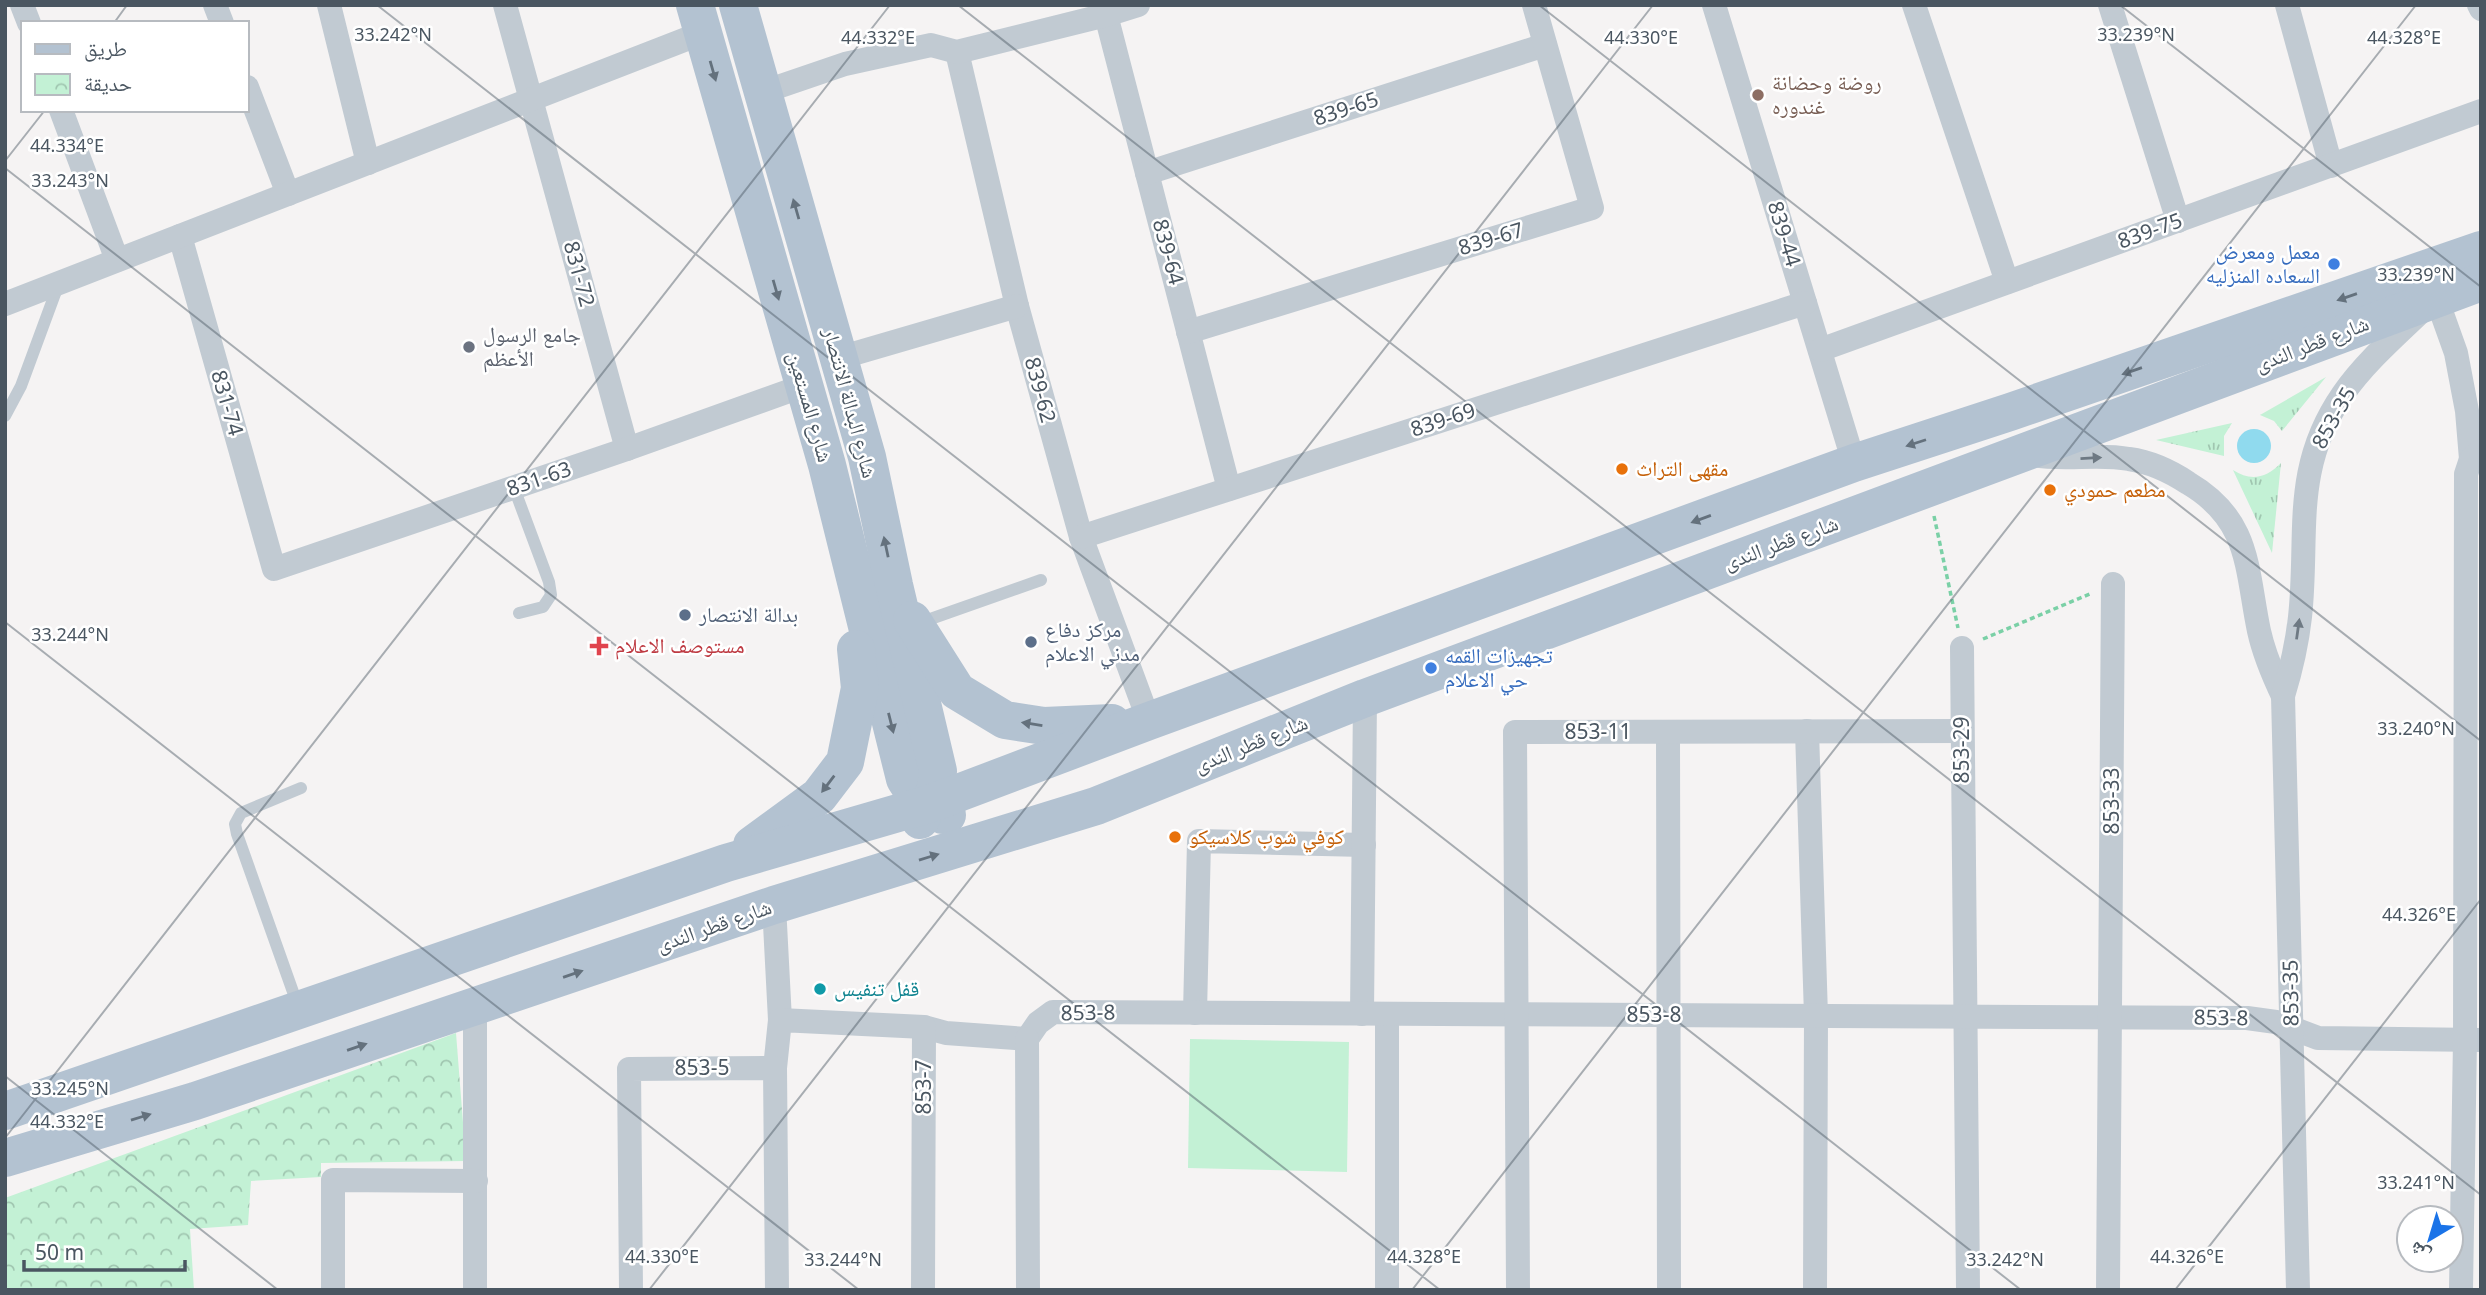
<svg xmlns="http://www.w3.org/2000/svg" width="2486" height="1295" font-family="'Noto Sans','Noto Naskh Arabic',sans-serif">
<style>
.grass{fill:url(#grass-tufts)}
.park{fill:url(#park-crowns)}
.garden{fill:#c3f1d5}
.water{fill:#90daee}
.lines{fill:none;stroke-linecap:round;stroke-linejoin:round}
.path{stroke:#7ad0a6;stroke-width:3.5;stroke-dasharray:5 3.5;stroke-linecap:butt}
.service{stroke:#c1cad2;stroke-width:12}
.minor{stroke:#c1cad2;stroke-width:24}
.primary{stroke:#b3c2d1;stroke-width:38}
.oneway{fill:#64717d}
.oneway2{fill:#6e7983}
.ticks{fill:none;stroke:#4a5661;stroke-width:2;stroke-opacity:0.45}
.education-dot{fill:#8d6e63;stroke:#fff;stroke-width:2.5}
.shop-dot{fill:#3f7fe0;stroke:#fff;stroke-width:2.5}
.worship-dot{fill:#6b7280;stroke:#fff;stroke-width:2.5}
.food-dot{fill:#e8710a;stroke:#fff;stroke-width:2.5}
.service-dot{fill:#5c6f8a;stroke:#fff;stroke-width:2.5}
.health-dot{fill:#e0444e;stroke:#fff;stroke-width:2.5}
.culture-dot{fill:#0f9aa8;stroke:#fff;stroke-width:2.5}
.labels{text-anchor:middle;stroke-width:5;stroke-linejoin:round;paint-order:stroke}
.education-label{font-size:21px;fill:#785e54;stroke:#fff;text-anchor:start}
.street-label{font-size:21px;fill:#4a5661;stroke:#fff}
.shop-label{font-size:21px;fill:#366cbe;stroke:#fff;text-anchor:end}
.worship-label{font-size:21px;fill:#5b616d;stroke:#fff;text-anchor:start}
.food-label{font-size:21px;fill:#c56008;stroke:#fff;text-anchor:start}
.service-label{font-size:21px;fill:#4e5e75;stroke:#fff;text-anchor:start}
.health-label{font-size:21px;fill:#be3a42;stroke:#fff;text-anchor:start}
.culture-label{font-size:21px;fill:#0d838f;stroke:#fff;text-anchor:start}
.ticks-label{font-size:18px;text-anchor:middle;fill:#4a5661;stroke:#fff;stroke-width:5;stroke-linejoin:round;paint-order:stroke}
</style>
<defs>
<pattern id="grass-tufts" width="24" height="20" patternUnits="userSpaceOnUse" patternTransform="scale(1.75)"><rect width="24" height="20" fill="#c3f1d5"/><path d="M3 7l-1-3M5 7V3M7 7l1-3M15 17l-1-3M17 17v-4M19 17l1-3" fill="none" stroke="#a0c6b0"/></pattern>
<pattern id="park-crowns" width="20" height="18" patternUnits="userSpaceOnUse" patternTransform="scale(1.75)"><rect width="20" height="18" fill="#c3f1d5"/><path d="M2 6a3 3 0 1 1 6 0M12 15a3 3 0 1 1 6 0" fill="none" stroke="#a0c6b0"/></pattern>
</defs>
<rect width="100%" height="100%" fill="#f5f3f3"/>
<g class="grass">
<polygon points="2326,377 2282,431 2274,421 2260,415"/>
<polygon points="2232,423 2224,436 2224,456 2156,440"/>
<path d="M 2281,463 L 2272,553 L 2233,470 C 2251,482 2266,478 2281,463 Z"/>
</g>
<polygon class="park" points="456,1033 466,1161 321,1163 321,1177 251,1181 248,1225 190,1229 194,1290 5,1290 5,1198"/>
<polygon class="garden" points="1190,1039 1349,1042 1347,1172 1188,1168"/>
<circle class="water" cx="2254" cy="446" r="17"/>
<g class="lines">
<g class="path">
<polyline points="1934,516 1958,628"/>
<polyline points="1983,639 2092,593"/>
</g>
<g class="service">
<polyline points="5,416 21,386 59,283"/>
<polyline points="514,488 549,582 551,595 543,607 519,613"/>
<polyline points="919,623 1041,580"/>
<polyline points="298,1006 237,834 235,824 241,813 301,788"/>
</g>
<g class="minor">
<polyline points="22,5 29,23"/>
<polyline points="215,5 222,23"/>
<polyline points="329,5 368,163"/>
<polyline points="505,5 627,449"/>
<polyline points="1714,5 1854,463"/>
<polyline points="1914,5 2007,282"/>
<polyline points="2110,5 2178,221"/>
<polyline points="2287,5 2331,166"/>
<polyline points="2479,5 2481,9"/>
<polyline points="1106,15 1229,489"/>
<polyline points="957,52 1017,306 1081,537 1149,721"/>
<polyline points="247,87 288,194"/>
<polyline points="763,92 845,64 931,45 957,52 1106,15 1138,5"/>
<polyline points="61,110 117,260"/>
<polyline points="1147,173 1545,45"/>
<polyline points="180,236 274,569 627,449 803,386"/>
<polyline points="5,304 702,33"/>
<polyline points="1188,332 1592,208 1534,5"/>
<polyline points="1820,350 2481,111"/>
<polyline points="839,358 1017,306"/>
<path d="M 2033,455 C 2065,461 2097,453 2129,459 C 2151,462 2170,471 2188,483 C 2251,520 2246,569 2259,631 C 2264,654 2273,675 2283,696"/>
<polyline points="1081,537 1805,303"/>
<polyline points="1962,648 1968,1290"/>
<polyline points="1807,731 1816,1016 1815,1290"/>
<polyline points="1668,732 1669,1290"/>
<polyline points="774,905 780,1020"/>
<polyline points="475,1007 475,1290"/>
<polyline points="1195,1013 1199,841 1364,845"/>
<polyline points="1362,1014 1365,698"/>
<polyline points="1387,1014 1387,1290"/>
<polyline points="924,1027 946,1033 1027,1039"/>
<polyline points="1027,1039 1038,1023 1053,1012 2247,1018 2276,1022 2318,1038 2481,1040"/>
<polyline points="1027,1039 1028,1290"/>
<polyline points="775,1068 780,1020 924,1027 923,1290"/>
<polyline points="333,1290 333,1180 476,1181"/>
<polyline points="631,1290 629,1069 775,1068 777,1290"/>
<polyline points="1518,1290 1515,732 1962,731"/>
<polyline points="2108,1290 2113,584"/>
<path d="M 2298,1290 L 2283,696 C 2291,670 2297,644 2300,617 C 2309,534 2291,469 2343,394 C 2368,358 2405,328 2436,297 L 2456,353 L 2467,411 L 2471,459"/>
<polyline points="2461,1290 2465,1040 2466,474 2471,459 2481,451"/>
</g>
<g class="primary">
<polyline points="695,5 827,465 905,779 914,793 943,815 947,815"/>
<polyline points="738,5 867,457 894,585 938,771 936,789 920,820"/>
<polyline points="912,620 957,691 1005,720 1044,726 1112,723"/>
<polyline points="752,845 819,796 845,762 860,688 856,649"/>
<polyline points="5,1111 726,863 929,804 1149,721 1854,463 2010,412 2481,250"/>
<polyline points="5,1158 195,1101 774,905 1096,806 1365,698 2481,282"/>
</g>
</g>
<defs><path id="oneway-solid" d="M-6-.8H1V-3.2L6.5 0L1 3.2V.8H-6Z" transform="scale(1.75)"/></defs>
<g class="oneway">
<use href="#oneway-solid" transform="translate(713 71) rotate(74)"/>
<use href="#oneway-solid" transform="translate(796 209) rotate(-106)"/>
<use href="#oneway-solid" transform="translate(776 290) rotate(74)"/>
<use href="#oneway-solid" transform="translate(2347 297) rotate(161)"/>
<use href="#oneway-solid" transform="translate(2132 371) rotate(161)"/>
<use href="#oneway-solid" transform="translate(1916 443) rotate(162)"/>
<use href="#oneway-solid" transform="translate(1701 519) rotate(160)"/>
<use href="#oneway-solid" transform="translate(886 547) rotate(-102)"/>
<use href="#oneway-solid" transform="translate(891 723) rotate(76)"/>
<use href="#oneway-solid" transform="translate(1032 724) rotate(-171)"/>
<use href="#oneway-solid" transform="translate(828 784) rotate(127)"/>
<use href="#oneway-solid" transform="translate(929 857) rotate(-17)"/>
<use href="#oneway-solid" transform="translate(573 974) rotate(-19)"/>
<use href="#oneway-solid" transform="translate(357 1047) rotate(-19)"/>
<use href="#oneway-solid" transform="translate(141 1117) rotate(-17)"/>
</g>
<g class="oneway2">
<use href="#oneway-solid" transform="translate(2091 458) rotate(-3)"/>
<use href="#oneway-solid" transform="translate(2298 629) rotate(-82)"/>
</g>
<path class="ticks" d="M 377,5 L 2021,1290M 958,5 L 2481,1195M 1539,5 L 2481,741M 2120,5 L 2481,287M 114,23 L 127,5M 5,161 L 45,110M 5,168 L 1440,1290M 5,622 L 859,1290M 5,1076 L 278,1290M 5,1138 L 890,5M 649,1290 L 1653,5M 1412,1290 L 2416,5M 2175,1290 L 2481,899"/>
<circle class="education-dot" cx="1758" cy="95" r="7"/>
<g class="shop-dot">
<circle cx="2334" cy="264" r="7"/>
<circle cx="1431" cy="668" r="7"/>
</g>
<circle class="worship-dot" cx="469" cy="347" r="7"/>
<g class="food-dot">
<circle cx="1622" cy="469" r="7"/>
<circle cx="2050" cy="490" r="7"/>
<circle cx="1175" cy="837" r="7"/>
</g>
<g class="service-dot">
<circle cx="685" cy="615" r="7"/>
<circle cx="1031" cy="642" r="7"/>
</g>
<path class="health-dot" d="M595.5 635.5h7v7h7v7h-7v7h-7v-7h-7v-7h7z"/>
<circle class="culture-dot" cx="820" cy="989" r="7"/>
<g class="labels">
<g class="education-label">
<text x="1772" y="90">روضة وحضانة<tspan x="1772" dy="24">غندوره</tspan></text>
</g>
<g class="street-label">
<text transform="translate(1346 109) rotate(-18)" y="7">839-65</text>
<text transform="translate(2150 231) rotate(-20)" y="7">839-75</text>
<text transform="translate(1784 234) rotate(73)" y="7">839-44</text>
<text transform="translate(1491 239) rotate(-17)" y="7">839-67</text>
<text transform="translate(1168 252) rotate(75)" y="7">839-64</text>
<text transform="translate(579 274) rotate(75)" y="7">831-72</text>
<text transform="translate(2312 344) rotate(-21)" y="7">شارع قطر الندى</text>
<text transform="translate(1040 390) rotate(75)" y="7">839-62</text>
<text transform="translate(227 403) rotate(74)" y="7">831-74</text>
<text transform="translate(850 403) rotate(75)" y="7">شارع البدالة الانتصار</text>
<text transform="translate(810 407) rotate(74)" y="7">شارع المستعين</text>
<text transform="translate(2334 418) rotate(-61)" y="7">853-35</text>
<text transform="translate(1443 420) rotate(-18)" y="7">839-69</text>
<text transform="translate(539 479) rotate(-19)" y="7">831-63</text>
<text transform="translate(1781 543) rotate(-20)" y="7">شارع قطر الندى</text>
<text x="1598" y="739">853-11</text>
<text transform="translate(1251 744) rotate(-22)" y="7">شارع قطر الندى</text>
<text transform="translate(1962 750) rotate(-90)" y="7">853-29</text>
<text transform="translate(2112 801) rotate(-90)" y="7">853-33</text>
<text transform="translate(714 926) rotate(-19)" y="7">شارع قطر الندى</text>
<text transform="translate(2291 993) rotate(-91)" y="7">853-35</text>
<text transform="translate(1088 1013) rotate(-1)" y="7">853-8</text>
<text x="1654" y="1022">853-8</text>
<text transform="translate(2221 1018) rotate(1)" y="7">853-8</text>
<text x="702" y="1075">853-5</text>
<text transform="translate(924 1087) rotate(-90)" y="7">853-7</text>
</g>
<g class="shop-label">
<text x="2320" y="259">معمل ومعرض<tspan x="2320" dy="24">السعاده المنزليه</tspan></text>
<text x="1445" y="663" text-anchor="start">تجهيزات القمه<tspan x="1445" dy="24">حي الاعلام</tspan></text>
</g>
<g class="worship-label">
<text x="483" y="342">جامع الرسول<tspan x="483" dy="24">الأعظم</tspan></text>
</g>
<g class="food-label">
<text x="1636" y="476">مقهى التراث</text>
<text x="2064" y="497">مطعم حمودي</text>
<text x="1189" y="844">كوفي شوب كلاسيكو</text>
</g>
<g class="service-label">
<text x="699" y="622">بدالة الانتصار</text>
<text x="1045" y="637">مركز دفاع<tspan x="1045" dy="24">مدني الاعلام</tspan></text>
</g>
<g class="health-label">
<text x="615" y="653">مستوصف الاعلام</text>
</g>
<g class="culture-label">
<text x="834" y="996">قفل تنفيس</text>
</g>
</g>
<g class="ticks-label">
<text x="393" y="41">33.242°N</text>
<text x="2136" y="41">33.239°N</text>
<text x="878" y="44">44.332°E</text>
<text x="1641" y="44">44.330°E</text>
<text x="2404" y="44">44.328°E</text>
<text x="67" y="152">44.334°E</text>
<text x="70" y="187">33.243°N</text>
<text x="2416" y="281">33.239°N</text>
<text x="70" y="641">33.244°N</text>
<text x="2416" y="735">33.240°N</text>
<text x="2419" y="921">44.326°E</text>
<text x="70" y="1095">33.245°N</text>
<text x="67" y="1128">44.332°E</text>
<text x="2416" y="1189">33.241°N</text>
<text x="662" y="1263">44.330°E</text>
<text x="1424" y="1263">44.328°E</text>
<text x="2187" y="1263">44.326°E</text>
<text x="843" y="1266">33.244°N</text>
<text x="2005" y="1266">33.242°N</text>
</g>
<rect width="2486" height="1295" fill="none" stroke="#4a5661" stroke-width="14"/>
<rect x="21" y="21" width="228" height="91" fill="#ffffff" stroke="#b7bbc0" stroke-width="2"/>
<rect x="35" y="44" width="35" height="10" fill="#b3c2d1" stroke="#b7bbc0" stroke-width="2"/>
<text x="84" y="56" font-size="21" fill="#4a5661">طريق</text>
<rect x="35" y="74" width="35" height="21" fill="url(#park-crowns)" stroke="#b7bbc0" stroke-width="2"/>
<text x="84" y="91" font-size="21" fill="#4a5661">حديقة</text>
<g transform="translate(2430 1239) rotate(218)"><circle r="33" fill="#ffffff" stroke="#b7bbc0" stroke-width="2"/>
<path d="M0-5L12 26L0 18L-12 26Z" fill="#1a73e8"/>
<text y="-10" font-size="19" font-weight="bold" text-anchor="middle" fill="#4a5661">ش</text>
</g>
<path d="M24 1260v10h161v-10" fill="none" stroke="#4a5661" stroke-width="3.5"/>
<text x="35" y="1260" font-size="21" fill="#4a5661" stroke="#ffffff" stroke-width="5" paint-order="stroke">50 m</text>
</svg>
